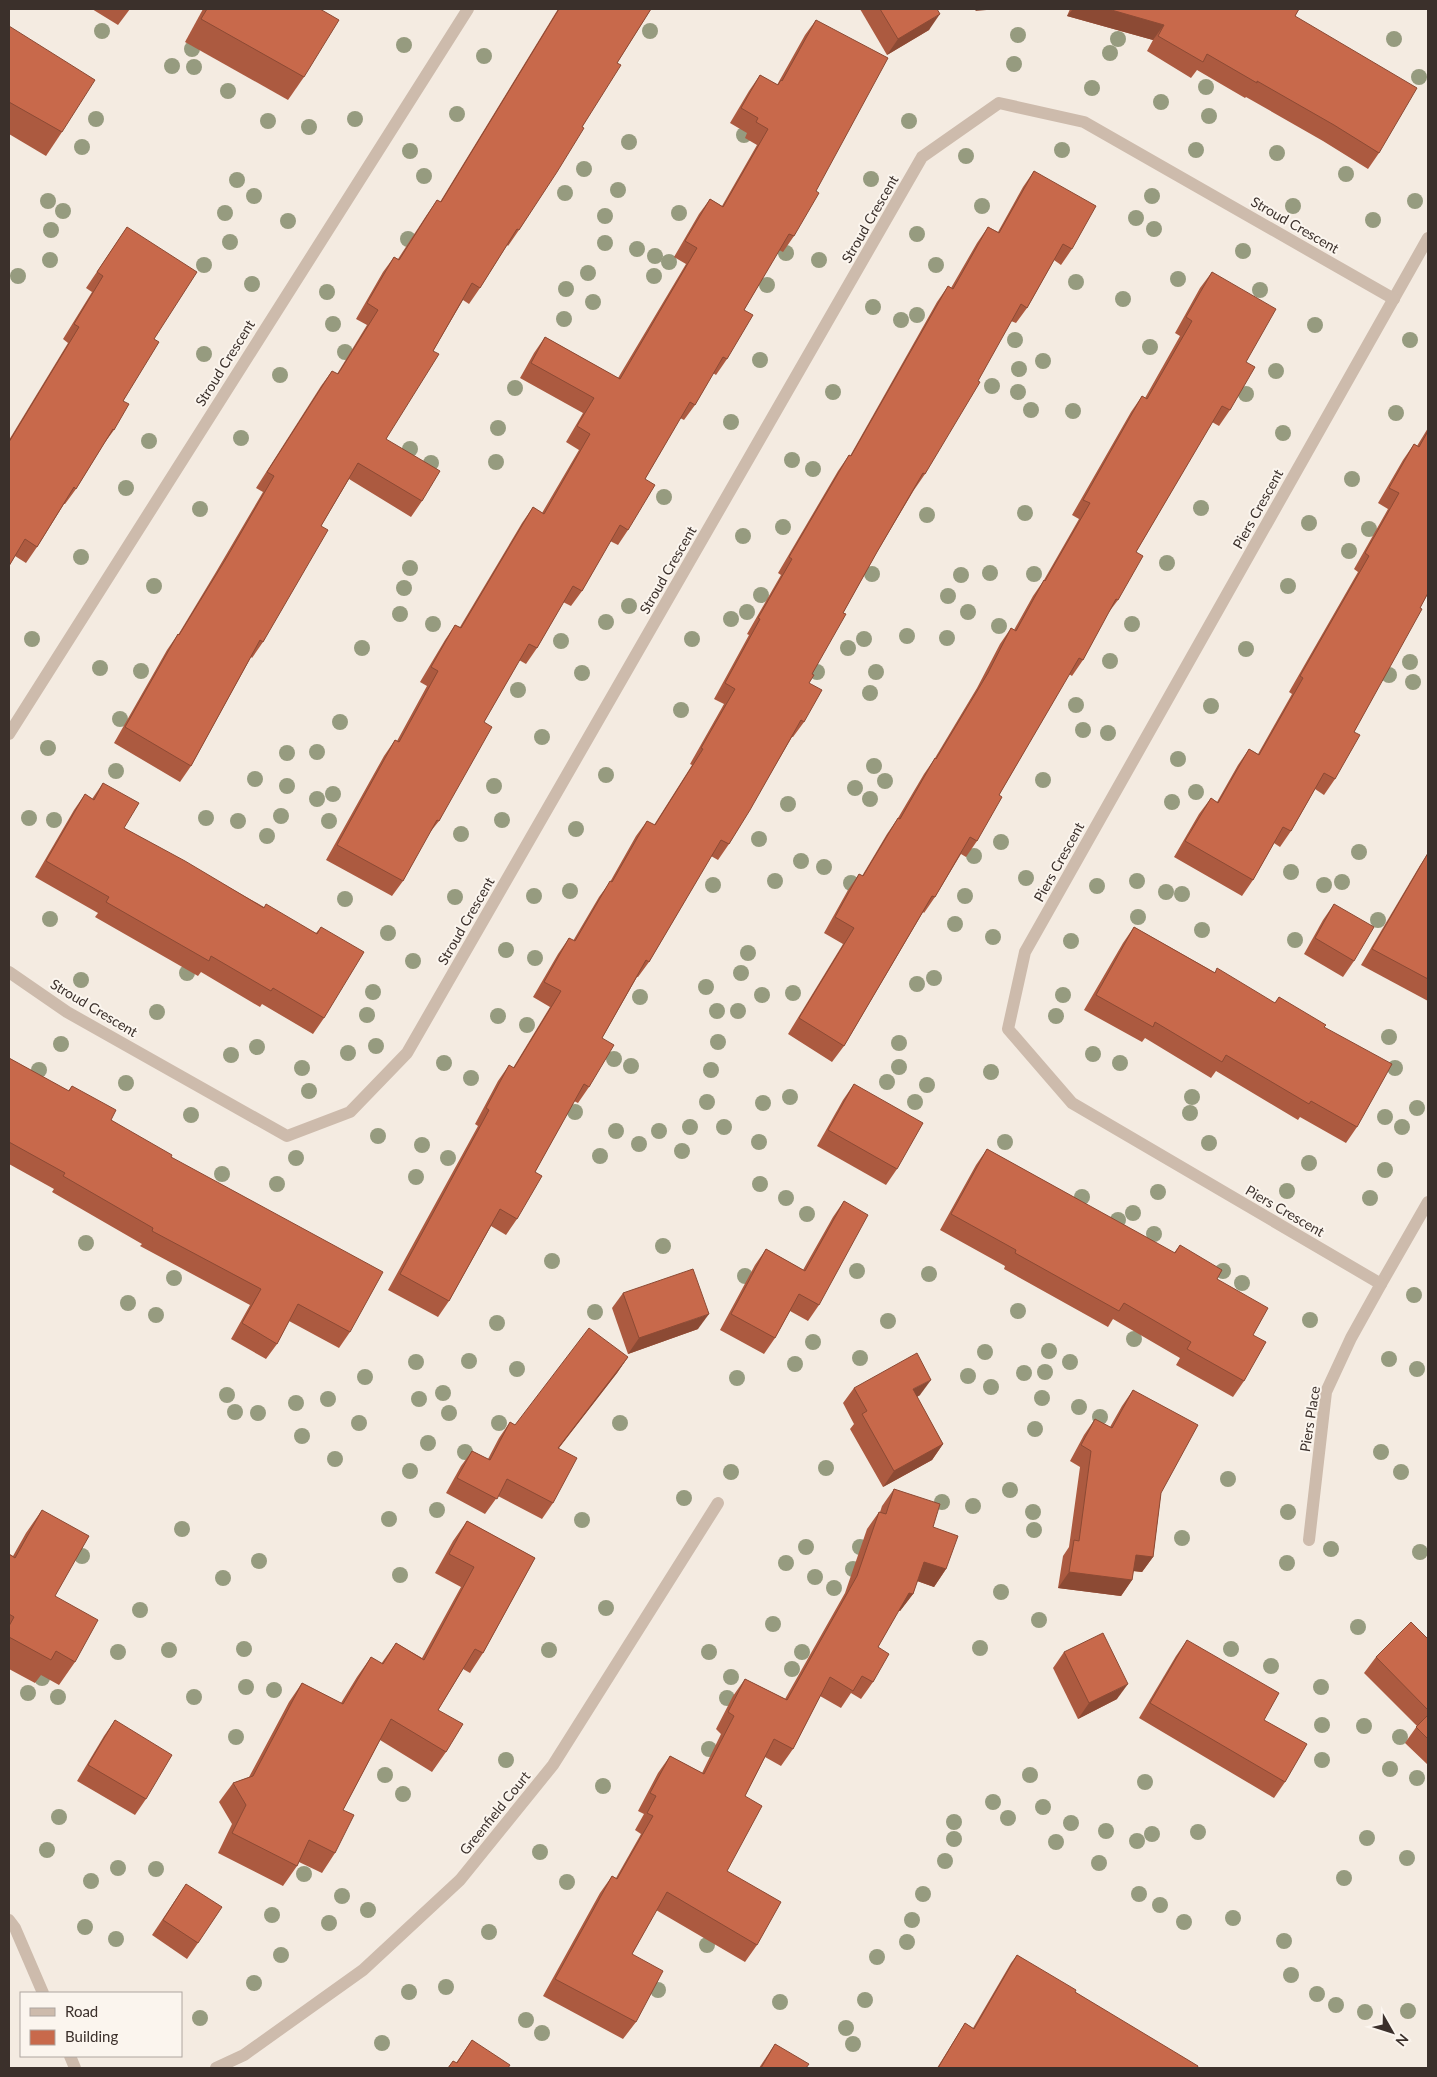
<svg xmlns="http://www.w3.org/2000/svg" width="1437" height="2077" font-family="Lato,sans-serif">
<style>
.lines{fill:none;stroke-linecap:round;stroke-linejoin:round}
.minor{stroke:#cdbbac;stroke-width:12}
.tree{fill:#969b7f}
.wall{fill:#ac5a40}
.shaded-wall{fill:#8c4a34}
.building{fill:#c8694b;stroke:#8c4a34}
.labels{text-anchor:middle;stroke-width:4;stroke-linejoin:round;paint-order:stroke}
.street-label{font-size:14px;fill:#3b302b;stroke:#fbf5ee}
</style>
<rect width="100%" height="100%" fill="#f4ebe1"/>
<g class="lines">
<g class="minor">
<polyline points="1428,238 1025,952 1008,1029 1072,1103 1381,1284 1428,1202"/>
<polyline points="9,734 468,9"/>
<polyline points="9,972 67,1012 287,1136 350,1112 407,1053 922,157 999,103 1084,122 1394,299"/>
<polyline points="1309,1540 1326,1392 1351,1338 1381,1284"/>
<polyline points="9,1920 15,1928 43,1993"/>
<polyline points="70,2056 75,2068"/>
<polyline points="216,2068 244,2055 363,1970 460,1880 553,1765 718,1503"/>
</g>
</g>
<g class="tree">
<circle cx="102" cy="31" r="8"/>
<circle cx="650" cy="31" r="8"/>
<circle cx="1018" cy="35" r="8"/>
<circle cx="1118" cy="39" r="8"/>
<circle cx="1394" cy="39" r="8"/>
<circle cx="404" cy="45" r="8"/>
<circle cx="192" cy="49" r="8"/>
<circle cx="1110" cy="53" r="8"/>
<circle cx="484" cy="56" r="8"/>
<circle cx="1014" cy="64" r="8"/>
<circle cx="172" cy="66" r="8"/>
<circle cx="194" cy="67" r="8"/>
<circle cx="1419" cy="77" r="8"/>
<circle cx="1206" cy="87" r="8"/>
<circle cx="1092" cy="88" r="8"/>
<circle cx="228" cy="91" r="8"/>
<circle cx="1161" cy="102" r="8"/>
<circle cx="457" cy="114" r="8"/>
<circle cx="1209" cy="116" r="8"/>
<circle cx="96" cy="119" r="8"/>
<circle cx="355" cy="119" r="8"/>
<circle cx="268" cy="121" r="8"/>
<circle cx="909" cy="121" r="8"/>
<circle cx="309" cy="127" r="8"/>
<circle cx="744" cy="135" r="8"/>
<circle cx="629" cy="142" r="8"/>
<circle cx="82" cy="147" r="8"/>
<circle cx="1062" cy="150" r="8"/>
<circle cx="1196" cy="150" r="8"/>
<circle cx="410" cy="151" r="8"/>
<circle cx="1277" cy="153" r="8"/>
<circle cx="966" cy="156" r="8"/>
<circle cx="584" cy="169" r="8"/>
<circle cx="1346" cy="174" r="8"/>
<circle cx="424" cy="176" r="8"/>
<circle cx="871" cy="179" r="8"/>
<circle cx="237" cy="180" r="8"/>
<circle cx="618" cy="190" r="8"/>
<circle cx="565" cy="193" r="8"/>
<circle cx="254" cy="196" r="8"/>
<circle cx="1152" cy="196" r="8"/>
<circle cx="48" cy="201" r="8"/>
<circle cx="1415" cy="201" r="8"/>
<circle cx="982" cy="206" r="8"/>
<circle cx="1293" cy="206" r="8"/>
<circle cx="63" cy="211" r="8"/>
<circle cx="225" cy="213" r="8"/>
<circle cx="679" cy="213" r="8"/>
<circle cx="605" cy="216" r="8"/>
<circle cx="1136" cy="218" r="8"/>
<circle cx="1373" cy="220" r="8"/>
<circle cx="288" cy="221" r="8"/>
<circle cx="1154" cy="229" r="8"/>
<circle cx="51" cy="230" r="8"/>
<circle cx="917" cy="234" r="8"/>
<circle cx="408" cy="239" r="8"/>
<circle cx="230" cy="242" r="8"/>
<circle cx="605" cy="243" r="8"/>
<circle cx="637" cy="249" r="8"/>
<circle cx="1243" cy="251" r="8"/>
<circle cx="786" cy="253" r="8"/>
<circle cx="655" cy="256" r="8"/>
<circle cx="50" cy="260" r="8"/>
<circle cx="819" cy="260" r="8"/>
<circle cx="669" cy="262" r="8"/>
<circle cx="204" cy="265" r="8"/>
<circle cx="936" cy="265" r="8"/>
<circle cx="588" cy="273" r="8"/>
<circle cx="18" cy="276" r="8"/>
<circle cx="654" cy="276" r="8"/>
<circle cx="1178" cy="279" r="8"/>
<circle cx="1076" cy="282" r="8"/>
<circle cx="252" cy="284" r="8"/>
<circle cx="767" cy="285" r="8"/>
<circle cx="566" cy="289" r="8"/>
<circle cx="1260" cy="290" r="8"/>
<circle cx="327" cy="292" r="8"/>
<circle cx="1123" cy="299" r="8"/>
<circle cx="593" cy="302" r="8"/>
<circle cx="873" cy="307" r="8"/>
<circle cx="917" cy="315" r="8"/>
<circle cx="564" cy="319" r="8"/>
<circle cx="901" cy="320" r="8"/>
<circle cx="333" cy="324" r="8"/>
<circle cx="1315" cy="325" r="8"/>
<circle cx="1015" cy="340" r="8"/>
<circle cx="1410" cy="340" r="8"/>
<circle cx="1150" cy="347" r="8"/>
<circle cx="345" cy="352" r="8"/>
<circle cx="204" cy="354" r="8"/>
<circle cx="760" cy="360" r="8"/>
<circle cx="1043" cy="361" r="8"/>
<circle cx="1019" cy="369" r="8"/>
<circle cx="1276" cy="371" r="8"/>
<circle cx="280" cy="375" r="8"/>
<circle cx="992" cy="386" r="8"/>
<circle cx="515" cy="388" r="8"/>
<circle cx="833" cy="392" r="8"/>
<circle cx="1018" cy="392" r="8"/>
<circle cx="1246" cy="394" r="8"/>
<circle cx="1031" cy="410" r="8"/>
<circle cx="1073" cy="411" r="8"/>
<circle cx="1396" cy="413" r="8"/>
<circle cx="731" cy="422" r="8"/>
<circle cx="498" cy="428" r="8"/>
<circle cx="1283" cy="433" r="8"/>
<circle cx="241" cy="438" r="8"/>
<circle cx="149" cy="441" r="8"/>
<circle cx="410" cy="449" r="8"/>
<circle cx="792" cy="460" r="8"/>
<circle cx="496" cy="462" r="8"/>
<circle cx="431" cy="463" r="8"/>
<circle cx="813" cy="469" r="8"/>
<circle cx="1352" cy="479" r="8"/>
<circle cx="126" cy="488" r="8"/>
<circle cx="664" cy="497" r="8"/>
<circle cx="1201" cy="508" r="8"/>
<circle cx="200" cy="509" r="8"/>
<circle cx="1025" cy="513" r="8"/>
<circle cx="927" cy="515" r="8"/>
<circle cx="1309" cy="523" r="8"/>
<circle cx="783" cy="527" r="8"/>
<circle cx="1369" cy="529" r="8"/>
<circle cx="743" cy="536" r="8"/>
<circle cx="1349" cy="551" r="8"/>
<circle cx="81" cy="557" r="8"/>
<circle cx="1167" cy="563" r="8"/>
<circle cx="410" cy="568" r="8"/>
<circle cx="990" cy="573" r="8"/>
<circle cx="872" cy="574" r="8"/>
<circle cx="1034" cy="574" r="8"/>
<circle cx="961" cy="575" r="8"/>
<circle cx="154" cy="586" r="8"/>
<circle cx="1288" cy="586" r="8"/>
<circle cx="404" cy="588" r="8"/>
<circle cx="761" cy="595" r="8"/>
<circle cx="948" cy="596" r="8"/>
<circle cx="629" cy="606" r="8"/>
<circle cx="747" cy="612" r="8"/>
<circle cx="968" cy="612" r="8"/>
<circle cx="400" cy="614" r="8"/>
<circle cx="731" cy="619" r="8"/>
<circle cx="606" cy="622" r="8"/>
<circle cx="433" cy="624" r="8"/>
<circle cx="1132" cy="624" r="8"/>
<circle cx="999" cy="626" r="8"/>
<circle cx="907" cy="636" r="8"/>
<circle cx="947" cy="638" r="8"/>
<circle cx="32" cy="639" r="8"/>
<circle cx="692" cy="639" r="8"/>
<circle cx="864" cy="639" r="8"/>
<circle cx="561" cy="641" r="8"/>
<circle cx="362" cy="648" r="8"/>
<circle cx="848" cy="648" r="8"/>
<circle cx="1246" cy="649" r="8"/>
<circle cx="1110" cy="661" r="8"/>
<circle cx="1410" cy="662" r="8"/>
<circle cx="100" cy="668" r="8"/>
<circle cx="141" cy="671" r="8"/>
<circle cx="817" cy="672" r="8"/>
<circle cx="876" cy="672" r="8"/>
<circle cx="582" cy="673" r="8"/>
<circle cx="1389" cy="675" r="8"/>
<circle cx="1413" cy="682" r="8"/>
<circle cx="518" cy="690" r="8"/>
<circle cx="870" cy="693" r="8"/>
<circle cx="1076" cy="705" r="8"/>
<circle cx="1211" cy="706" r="8"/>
<circle cx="681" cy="710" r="8"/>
<circle cx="120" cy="719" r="8"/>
<circle cx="340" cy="722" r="8"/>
<circle cx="1083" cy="730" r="8"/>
<circle cx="1108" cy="733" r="8"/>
<circle cx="542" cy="737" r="8"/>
<circle cx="48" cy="748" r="8"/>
<circle cx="317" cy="752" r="8"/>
<circle cx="287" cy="753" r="8"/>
<circle cx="1178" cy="759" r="8"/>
<circle cx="874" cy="766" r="8"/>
<circle cx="116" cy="771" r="8"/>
<circle cx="606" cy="775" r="8"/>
<circle cx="255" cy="779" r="8"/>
<circle cx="1043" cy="780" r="8"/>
<circle cx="885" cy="781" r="8"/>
<circle cx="287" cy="786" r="8"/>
<circle cx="494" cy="786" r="8"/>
<circle cx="855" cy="788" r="8"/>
<circle cx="1196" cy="792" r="8"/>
<circle cx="333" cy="794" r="8"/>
<circle cx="317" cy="799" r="8"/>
<circle cx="870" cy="799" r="8"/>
<circle cx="1172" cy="802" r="8"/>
<circle cx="788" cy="804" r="8"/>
<circle cx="281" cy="816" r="8"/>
<circle cx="29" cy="818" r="8"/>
<circle cx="206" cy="818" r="8"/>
<circle cx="54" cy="820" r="8"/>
<circle cx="502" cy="820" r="8"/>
<circle cx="238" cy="821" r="8"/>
<circle cx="329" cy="821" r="8"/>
<circle cx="576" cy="829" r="8"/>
<circle cx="461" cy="834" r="8"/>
<circle cx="267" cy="836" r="8"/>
<circle cx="759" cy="839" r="8"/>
<circle cx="1001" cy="842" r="8"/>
<circle cx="1359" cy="852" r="8"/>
<circle cx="974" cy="856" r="8"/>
<circle cx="801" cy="861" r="8"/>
<circle cx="824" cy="867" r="8"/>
<circle cx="1291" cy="872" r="8"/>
<circle cx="1026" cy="878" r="8"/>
<circle cx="775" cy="881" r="8"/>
<circle cx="1137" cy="881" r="8"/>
<circle cx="1342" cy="882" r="8"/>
<circle cx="851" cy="883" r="8"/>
<circle cx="713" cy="885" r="8"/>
<circle cx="1324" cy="885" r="8"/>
<circle cx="1097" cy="886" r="8"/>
<circle cx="570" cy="891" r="8"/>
<circle cx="1166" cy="892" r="8"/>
<circle cx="1182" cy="894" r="8"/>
<circle cx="534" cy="896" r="8"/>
<circle cx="965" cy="896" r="8"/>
<circle cx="455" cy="897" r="8"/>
<circle cx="345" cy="899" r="8"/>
<circle cx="1138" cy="917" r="8"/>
<circle cx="50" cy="919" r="8"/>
<circle cx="1378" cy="920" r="8"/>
<circle cx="955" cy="924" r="8"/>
<circle cx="1202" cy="930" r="8"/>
<circle cx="388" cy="933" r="8"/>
<circle cx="993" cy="937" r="8"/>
<circle cx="1295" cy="940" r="8"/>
<circle cx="1071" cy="941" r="8"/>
<circle cx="506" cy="950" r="8"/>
<circle cx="748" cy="953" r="8"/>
<circle cx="535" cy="958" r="8"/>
<circle cx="413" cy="961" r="8"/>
<circle cx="187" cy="973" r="8"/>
<circle cx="741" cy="973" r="8"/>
<circle cx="934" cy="978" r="8"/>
<circle cx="81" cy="980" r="8"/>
<circle cx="917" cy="984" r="8"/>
<circle cx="706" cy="987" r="8"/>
<circle cx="373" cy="992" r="8"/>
<circle cx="793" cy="993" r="8"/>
<circle cx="762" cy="995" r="8"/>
<circle cx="1063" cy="995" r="8"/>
<circle cx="640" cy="997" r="8"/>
<circle cx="717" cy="1011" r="8"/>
<circle cx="738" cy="1011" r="8"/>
<circle cx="157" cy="1012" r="8"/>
<circle cx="367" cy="1015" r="8"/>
<circle cx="498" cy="1016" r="8"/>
<circle cx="1056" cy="1016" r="8"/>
<circle cx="527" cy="1025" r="8"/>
<circle cx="1389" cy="1037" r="8"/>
<circle cx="718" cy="1042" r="8"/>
<circle cx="899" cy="1043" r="8"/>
<circle cx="61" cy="1044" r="8"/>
<circle cx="376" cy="1046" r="8"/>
<circle cx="257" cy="1047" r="8"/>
<circle cx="348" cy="1053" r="8"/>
<circle cx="1093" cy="1054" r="8"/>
<circle cx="231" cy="1055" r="8"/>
<circle cx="614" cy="1059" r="8"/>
<circle cx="444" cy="1063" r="8"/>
<circle cx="1120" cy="1063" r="8"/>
<circle cx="631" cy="1066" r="8"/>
<circle cx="899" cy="1067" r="8"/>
<circle cx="302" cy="1068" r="8"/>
<circle cx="1395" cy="1068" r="8"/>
<circle cx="39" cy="1070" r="8"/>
<circle cx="711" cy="1070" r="8"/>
<circle cx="991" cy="1072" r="8"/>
<circle cx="471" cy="1078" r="8"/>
<circle cx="887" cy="1082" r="8"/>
<circle cx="126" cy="1083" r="8"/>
<circle cx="927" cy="1085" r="8"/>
<circle cx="309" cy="1091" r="8"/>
<circle cx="790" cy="1097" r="8"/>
<circle cx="1192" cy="1097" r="8"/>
<circle cx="707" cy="1102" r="8"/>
<circle cx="915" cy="1102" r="8"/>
<circle cx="763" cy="1103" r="8"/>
<circle cx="1417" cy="1108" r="8"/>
<circle cx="575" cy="1112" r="8"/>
<circle cx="1190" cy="1113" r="8"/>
<circle cx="191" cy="1115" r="8"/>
<circle cx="1385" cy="1117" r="8"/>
<circle cx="690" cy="1127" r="8"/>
<circle cx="724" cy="1127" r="8"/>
<circle cx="1402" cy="1127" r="8"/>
<circle cx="616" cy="1131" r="8"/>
<circle cx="659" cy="1131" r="8"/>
<circle cx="378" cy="1136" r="8"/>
<circle cx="759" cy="1142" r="8"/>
<circle cx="1005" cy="1142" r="8"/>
<circle cx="1209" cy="1143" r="8"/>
<circle cx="639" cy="1144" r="8"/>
<circle cx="422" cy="1145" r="8"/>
<circle cx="682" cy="1151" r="8"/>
<circle cx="600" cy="1156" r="8"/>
<circle cx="296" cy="1158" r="8"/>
<circle cx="448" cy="1158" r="8"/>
<circle cx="1309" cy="1163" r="8"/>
<circle cx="1385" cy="1170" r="8"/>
<circle cx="222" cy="1174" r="8"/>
<circle cx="416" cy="1177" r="8"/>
<circle cx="277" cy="1184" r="8"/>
<circle cx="760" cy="1184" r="8"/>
<circle cx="1287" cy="1191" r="8"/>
<circle cx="1158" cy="1192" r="8"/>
<circle cx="1082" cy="1197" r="8"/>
<circle cx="786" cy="1198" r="8"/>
<circle cx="1370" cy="1198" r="8"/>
<circle cx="1133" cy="1213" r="8"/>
<circle cx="807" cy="1214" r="8"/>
<circle cx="1118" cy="1220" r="8"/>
<circle cx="1154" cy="1234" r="8"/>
<circle cx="86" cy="1243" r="8"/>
<circle cx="663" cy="1246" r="8"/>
<circle cx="552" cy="1261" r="8"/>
<circle cx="857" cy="1271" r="8"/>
<circle cx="1223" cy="1271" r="8"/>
<circle cx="929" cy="1274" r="8"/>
<circle cx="745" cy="1276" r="8"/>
<circle cx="174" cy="1278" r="8"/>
<circle cx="1242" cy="1283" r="8"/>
<circle cx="1414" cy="1295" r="8"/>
<circle cx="128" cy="1303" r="8"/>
<circle cx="1018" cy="1311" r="8"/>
<circle cx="595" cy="1312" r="8"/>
<circle cx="156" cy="1315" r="8"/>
<circle cx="1310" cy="1320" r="8"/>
<circle cx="888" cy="1321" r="8"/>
<circle cx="497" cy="1323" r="8"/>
<circle cx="1134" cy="1339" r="8"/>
<circle cx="813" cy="1342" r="8"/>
<circle cx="1049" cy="1351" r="8"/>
<circle cx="985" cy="1352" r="8"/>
<circle cx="860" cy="1358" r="8"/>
<circle cx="1389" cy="1359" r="8"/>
<circle cx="469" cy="1361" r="8"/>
<circle cx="416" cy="1362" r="8"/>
<circle cx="1070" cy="1362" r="8"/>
<circle cx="795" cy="1364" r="8"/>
<circle cx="517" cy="1369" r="8"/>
<circle cx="1417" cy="1369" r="8"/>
<circle cx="1045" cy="1372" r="8"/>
<circle cx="1024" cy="1373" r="8"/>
<circle cx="968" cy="1376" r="8"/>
<circle cx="365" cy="1377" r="8"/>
<circle cx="737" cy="1378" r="8"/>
<circle cx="991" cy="1387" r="8"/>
<circle cx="443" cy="1393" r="8"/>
<circle cx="227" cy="1395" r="8"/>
<circle cx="1042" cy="1398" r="8"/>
<circle cx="328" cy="1399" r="8"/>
<circle cx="419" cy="1399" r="8"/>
<circle cx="296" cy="1403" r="8"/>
<circle cx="1079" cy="1407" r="8"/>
<circle cx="235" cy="1412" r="8"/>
<circle cx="258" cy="1413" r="8"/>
<circle cx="449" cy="1413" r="8"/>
<circle cx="1100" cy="1417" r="8"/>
<circle cx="359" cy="1423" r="8"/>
<circle cx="499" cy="1423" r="8"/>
<circle cx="620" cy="1423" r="8"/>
<circle cx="1035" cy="1429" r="8"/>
<circle cx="302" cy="1436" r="8"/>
<circle cx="428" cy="1443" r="8"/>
<circle cx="465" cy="1452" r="8"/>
<circle cx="1381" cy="1452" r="8"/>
<circle cx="335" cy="1459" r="8"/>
<circle cx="826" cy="1468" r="8"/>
<circle cx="410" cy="1471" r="8"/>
<circle cx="731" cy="1472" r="8"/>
<circle cx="1401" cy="1472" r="8"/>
<circle cx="1228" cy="1479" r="8"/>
<circle cx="1010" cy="1490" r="8"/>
<circle cx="684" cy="1498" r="8"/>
<circle cx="942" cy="1502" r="8"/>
<circle cx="973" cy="1506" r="8"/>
<circle cx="437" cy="1510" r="8"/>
<circle cx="1033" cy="1512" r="8"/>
<circle cx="1288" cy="1512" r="8"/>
<circle cx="389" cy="1519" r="8"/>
<circle cx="582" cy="1520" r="8"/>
<circle cx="182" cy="1529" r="8"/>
<circle cx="1034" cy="1530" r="8"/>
<circle cx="1182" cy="1538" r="8"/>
<circle cx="806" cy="1547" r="8"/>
<circle cx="860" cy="1547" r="8"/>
<circle cx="1331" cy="1549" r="8"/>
<circle cx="1420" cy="1552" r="8"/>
<circle cx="82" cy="1556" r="8"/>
<circle cx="259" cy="1561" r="8"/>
<circle cx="786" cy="1563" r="8"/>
<circle cx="1287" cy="1563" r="8"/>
<circle cx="853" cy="1569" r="8"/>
<circle cx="400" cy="1575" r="8"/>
<circle cx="815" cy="1577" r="8"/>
<circle cx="223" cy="1578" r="8"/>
<circle cx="834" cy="1588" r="8"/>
<circle cx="1001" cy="1592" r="8"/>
<circle cx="606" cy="1608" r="8"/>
<circle cx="140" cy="1610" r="8"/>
<circle cx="1039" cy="1620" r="8"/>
<circle cx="773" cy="1624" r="8"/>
<circle cx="1358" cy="1627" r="8"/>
<circle cx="980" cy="1648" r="8"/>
<circle cx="244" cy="1649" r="8"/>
<circle cx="1231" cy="1649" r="8"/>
<circle cx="169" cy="1650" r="8"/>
<circle cx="549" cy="1650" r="8"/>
<circle cx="118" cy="1652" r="8"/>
<circle cx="709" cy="1652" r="8"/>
<circle cx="802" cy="1652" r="8"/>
<circle cx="1271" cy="1666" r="8"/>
<circle cx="792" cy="1669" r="8"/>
<circle cx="731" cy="1677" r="8"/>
<circle cx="42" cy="1678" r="8"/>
<circle cx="246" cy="1687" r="8"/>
<circle cx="1321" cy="1687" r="8"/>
<circle cx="274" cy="1690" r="8"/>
<circle cx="28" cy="1693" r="8"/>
<circle cx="58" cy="1697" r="8"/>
<circle cx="194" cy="1697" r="8"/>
<circle cx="727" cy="1698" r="8"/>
<circle cx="1322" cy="1725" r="8"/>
<circle cx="1364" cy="1726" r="8"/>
<circle cx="236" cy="1737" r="8"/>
<circle cx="1400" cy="1737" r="8"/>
<circle cx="709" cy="1749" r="8"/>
<circle cx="506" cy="1760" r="8"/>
<circle cx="1322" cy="1760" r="8"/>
<circle cx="1390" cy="1769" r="8"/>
<circle cx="385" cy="1775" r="8"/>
<circle cx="1030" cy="1775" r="8"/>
<circle cx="1417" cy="1778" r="8"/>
<circle cx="1145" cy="1782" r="8"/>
<circle cx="603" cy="1786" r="8"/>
<circle cx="403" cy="1794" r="8"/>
<circle cx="993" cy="1802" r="8"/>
<circle cx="1043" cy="1807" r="8"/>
<circle cx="59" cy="1817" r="8"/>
<circle cx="1008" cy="1818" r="8"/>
<circle cx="954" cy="1822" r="8"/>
<circle cx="1071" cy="1823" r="8"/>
<circle cx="1106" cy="1831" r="8"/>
<circle cx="1198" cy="1832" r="8"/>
<circle cx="1152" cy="1834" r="8"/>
<circle cx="1367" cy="1838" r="8"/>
<circle cx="954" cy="1839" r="8"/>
<circle cx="1137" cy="1841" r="8"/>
<circle cx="1056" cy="1842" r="8"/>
<circle cx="47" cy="1850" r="8"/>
<circle cx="540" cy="1852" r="8"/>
<circle cx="1407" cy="1858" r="8"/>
<circle cx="945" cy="1861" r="8"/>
<circle cx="1099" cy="1863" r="8"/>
<circle cx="118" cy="1868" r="8"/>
<circle cx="156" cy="1869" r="8"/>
<circle cx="304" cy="1874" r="8"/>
<circle cx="1344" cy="1878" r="8"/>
<circle cx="91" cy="1881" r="8"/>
<circle cx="567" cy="1882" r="8"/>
<circle cx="923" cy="1894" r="8"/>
<circle cx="1139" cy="1894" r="8"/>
<circle cx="342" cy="1896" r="8"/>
<circle cx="1160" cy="1905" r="8"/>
<circle cx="368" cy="1910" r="8"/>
<circle cx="272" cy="1915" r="8"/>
<circle cx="1233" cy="1918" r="8"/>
<circle cx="912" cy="1920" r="8"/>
<circle cx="1184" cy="1922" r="8"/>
<circle cx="329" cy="1923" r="8"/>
<circle cx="85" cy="1927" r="8"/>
<circle cx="489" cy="1932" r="8"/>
<circle cx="116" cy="1939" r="8"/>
<circle cx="1284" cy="1941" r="8"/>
<circle cx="907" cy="1942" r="8"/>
<circle cx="707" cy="1945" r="8"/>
<circle cx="281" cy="1955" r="8"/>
<circle cx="877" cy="1957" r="8"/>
<circle cx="1291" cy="1975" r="8"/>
<circle cx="254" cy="1983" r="8"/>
<circle cx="446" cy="1987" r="8"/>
<circle cx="658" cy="1990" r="8"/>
<circle cx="409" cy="1992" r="8"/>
<circle cx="1317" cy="1994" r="8"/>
<circle cx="865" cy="2000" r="8"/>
<circle cx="780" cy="2002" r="8"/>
<circle cx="1336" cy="2005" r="8"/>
<circle cx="1408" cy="2011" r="8"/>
<circle cx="1365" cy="2012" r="8"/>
<circle cx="200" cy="2018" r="8"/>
<circle cx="526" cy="2020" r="8"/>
<circle cx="846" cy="2028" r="8"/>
<circle cx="542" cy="2033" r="8"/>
<circle cx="382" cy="2043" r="8"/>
<circle cx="853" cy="2044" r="8"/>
</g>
<g class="wall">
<polygon points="92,9 130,9 118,25"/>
<polygon points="203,9 320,9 304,77 288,100 185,42"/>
<polygon points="558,9 651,9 617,63 582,127 519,230 508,246 507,245 480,288 469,304 463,300 433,351 386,439 422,501 411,517 349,479 321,526 263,642 252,658 251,657 191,766 180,782 114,743 167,650 178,634 178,635 216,572 263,492 256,488 321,386 332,371 337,374 367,325 356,319 383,272 394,257 398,259 426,216 437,200 440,202"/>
<polygon points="860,9 937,9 929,30 887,55"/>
<polygon points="1070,9 1299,9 1295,16 1379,153 1368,169 1323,141 1246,97 1245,98 1197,70 1191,78 1147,51 1153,40 1067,16"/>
<polygon points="816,20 816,191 794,236 783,252 779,250 744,310 727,359 716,375 713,373 695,405 684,420 680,418 645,479 628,530 618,545 610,541 582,591 571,606 563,602 537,648 526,664 519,660 484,722 439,821 427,836 403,881 392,896 326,860 384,756 395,740 397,741 427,686 420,682 445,640 455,625 460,627 522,523 533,507 542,513 579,450 566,442 583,413 520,378 534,353 545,337 618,378 686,264 674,257 699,214 710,199 722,206 757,145 745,138 747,133 730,123 749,91 760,75 777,85 805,35"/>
<polygon points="9,26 62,132 46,156 9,134"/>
<polygon points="1034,171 1072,249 1061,265 1054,260 1027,308 1016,323 1011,321 925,474 914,490 877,552 843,613 812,674 809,683 804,722 793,737 792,737 729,844 718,860 711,856 649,962 638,977 637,977 602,1038 589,1087 578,1103 574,1101 535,1172 517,1219 506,1235 491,1226 449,1301 438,1317 388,1290 478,1126 475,1124 498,1081 509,1065 513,1068 550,1007 533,997 558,954 569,938 573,941 599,897 610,882 636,836 647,821 654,825 692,765 690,764 724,704 714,699 749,635 747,634 781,575 778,573 838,471 849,455 850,456 937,302 948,286 951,288 977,243 988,227 998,232 1023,187"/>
<polygon points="127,227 154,339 123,401 114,430 103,445 76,489 65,504 64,504 37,547 26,563 15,556 9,566 9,440 68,343 63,339 92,292 86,288"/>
<polygon points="1212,272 1246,362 1230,410 1219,426 1212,422 1136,552 1118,600 1106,616 1083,660 1072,676 1069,674 999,795 977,841 966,857 961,854 935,897 924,913 923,912 844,1046 832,1062 788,1034 843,944 824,933 848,890 859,874 862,876 887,834 898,818 924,774 935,758 977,688 1000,644 1011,628 1014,630 1033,596 1044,580 1079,519 1072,515 1131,412 1142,396 1145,398 1180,336 1175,333 1200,288"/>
<polygon points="1428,428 1428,593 1354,732 1335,779 1324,795 1315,789 1291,831 1280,847 1274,843 1253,880 1242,896 1174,857 1199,814 1211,798 1217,802 1238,765 1249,749 1258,754 1292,694 1289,692 1358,572 1354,569 1388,509 1378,503 1403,460 1414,444 1417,446"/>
<polygon points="103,783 124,828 264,907 316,933 321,927 324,1018 313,1034 262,1004 260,1007 201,972 198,976 95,917 98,913 35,877 74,810 85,794 92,799"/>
<polygon points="1428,853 1428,1001 1361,965 1419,867"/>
<polygon points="1334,904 1354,961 1343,977 1304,954 1323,920"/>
<polygon points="1134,927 1214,972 1275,1003 1279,997 1324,1027 1357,1127 1346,1143 1300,1117 1298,1120 1216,1071 1211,1078 1145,1038 1142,1042 1084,1010 1123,943"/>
<polygon points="9,1058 68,1091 72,1086 111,1120 171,1157 350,1332 339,1348 289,1321 277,1344 266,1359 231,1339 250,1305 140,1246 142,1244 52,1192 54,1189 9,1164"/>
<polygon points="854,1084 897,1169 886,1185 817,1146 843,1100"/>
<polygon points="987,1149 1174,1253 1180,1245 1217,1279 1253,1335 1244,1381 1233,1397 1176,1365 1180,1358 1113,1319 1108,1327 1004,1269 1005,1266 940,1230 976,1165"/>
<polygon points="844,1201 819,1305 808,1321 790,1311 775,1338 764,1354 720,1330 755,1265 766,1249 803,1270 833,1217"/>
<polygon points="623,1293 698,1329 628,1354 612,1308"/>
<polygon points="628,1357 617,1373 559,1448 553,1503 542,1519 498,1496 485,1514 446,1493 461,1466 472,1451 488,1459 499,1438 510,1422 515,1425"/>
<polygon points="854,1388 920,1395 917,1397 943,1444 932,1460 883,1487 850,1429 854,1424 843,1403"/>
<polygon points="1133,1390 1161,1493 1153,1557 1142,1572 1133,1571 1132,1580 1121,1596 1058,1588 1063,1556 1069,1547 1080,1467 1070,1461 1084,1435 1095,1419 1110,1427 1122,1406"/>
<polygon points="894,1489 933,1527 946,1569 934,1587 917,1581 913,1594 900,1611 898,1611 878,1647 873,1682 861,1699 851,1693 841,1708 820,1696 793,1749 781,1766 765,1757 745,1796 727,1871 757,1945 745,1962 656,1910 632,1954 636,2022 623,2039 543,1996 600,1893 612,1876 616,1878 641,1834 635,1830 644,1814 638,1811 658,1773 670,1756 702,1773 721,1734 716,1729 733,1696 745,1679 785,1699 845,1593 867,1529 879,1512 880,1512 882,1506"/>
<polygon points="42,1510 55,1596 75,1662 59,1685 41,1675 35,1683 9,1669 9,1554 13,1556 26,1533"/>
<polygon points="467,1521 535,1558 483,1653 470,1673 463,1669 438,1710 446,1752 432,1772 380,1740 343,1810 335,1853 322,1873 299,1862 297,1866 283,1886 218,1853 232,1824 219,1802 233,1783 249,1777 289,1702 302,1683 341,1703 357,1677 371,1657 381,1664 396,1643 422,1658 461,1587 435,1573 453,1541"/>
<polygon points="1428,1639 1428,1765 1405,1743 1417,1726 1364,1673 1376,1657"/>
<polygon points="1187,1640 1264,1720 1285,1782 1274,1798 1139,1718 1176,1656"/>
<polygon points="1064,1652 1117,1699 1078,1719 1053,1668"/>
<polygon points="115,1720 146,1799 135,1815 77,1781 104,1736"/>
<polygon points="186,1884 198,1943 187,1959 152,1935"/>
<polygon points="1017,1955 1075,1992 1197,2068 937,2068 965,2023 973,2028 1011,1963"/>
<polygon points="472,2040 508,2068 448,2068 453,2061 456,2063"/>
<polygon points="775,2044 806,2068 759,2068"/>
</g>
<g class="shaded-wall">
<polygon points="977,9 998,9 975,11"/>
<polygon points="1073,9 1108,9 1164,25 1153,40 1067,16"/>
<polygon points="940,14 929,30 887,55 898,39"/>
<polygon points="709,1314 698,1329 628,1354 639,1338"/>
<polygon points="628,1357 617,1373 547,1463 558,1448"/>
<polygon points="931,1380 920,1395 902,1405 913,1389"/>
<polygon points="943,1444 932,1460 883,1487 894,1471"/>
<polygon points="1136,1555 1153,1557 1142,1572 1125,1570"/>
<polygon points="924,1562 946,1569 934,1587 912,1579"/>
<polygon points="1069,1572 1132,1580 1121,1596 1058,1588"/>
<polygon points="909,1593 913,1594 900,1611 896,1610"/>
<polygon points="1128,1684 1117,1699 1078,1719 1089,1703"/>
</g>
<g class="building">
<polygon points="207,9 320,9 339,20 304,77 201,19"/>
<polygon points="559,9 651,9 617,63 621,65 582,127 584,128 557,172 519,230 517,229 480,288 472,283 433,351 439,354 386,439 440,471 422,501 358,463 321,526 328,530 263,642 260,640 191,766 125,727 178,634 179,635 227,557 274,476 267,472 332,371 338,374 378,310 367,303 394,257 399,260 437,200 441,202"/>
<polygon points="880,9 937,9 940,14 898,39"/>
<polygon points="1108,9 1299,9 1295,16 1417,88 1379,153 1334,125 1257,81 1257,83 1207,54 1203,62 1158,36 1164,25"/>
<polygon points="816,20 888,58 816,191 819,193 794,236 789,234 744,310 753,315 727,359 723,357 695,405 690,402 645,479 655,485 628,530 620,525 582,591 573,586 537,648 529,644 484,722 492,727 439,821 437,820 403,881 337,845 395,740 399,742 438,671 431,667 455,625 461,628 533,507 544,514 590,434 577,426 594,398 531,363 545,337 620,379 697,248 685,241 710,199 723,207 768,129 756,122 758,118 741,108 760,75 778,85 781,80 782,81"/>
<polygon points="9,26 95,80 62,132 9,102"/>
<polygon points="1034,171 1096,206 1072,249 1063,244 1027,308 1021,304 978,381 980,382 925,474 923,473 877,552 843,613 846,614 812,674 814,675 809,683 822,690 804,722 801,720 750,810 729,844 721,840 649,962 646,960 602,1038 614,1045 589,1087 584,1084 535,1172 542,1176 517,1219 500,1209 449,1301 400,1274 489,1110 486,1108 509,1065 514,1068 561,991 544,982 569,938 575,941 610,881 612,882 647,821 655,825 703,749 701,748 735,689 725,683 760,619 758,618 792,559 789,557 849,455 851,456 948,286 953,289 988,227 999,233"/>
<polygon points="127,227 197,272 154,339 159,342 123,401 129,404 114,430 113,429 76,489 74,487 37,547 25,539 9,566 9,442 79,327 74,324 103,276 97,272"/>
<polygon points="1212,272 1276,309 1246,362 1255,367 1230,410 1222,406 1136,552 1143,556 1118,600 1116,599 1083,660 1079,658 999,795 1002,797 977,841 970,837 935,897 932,896 844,1046 799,1018 854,928 835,917 859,874 863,876 898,818 900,819 935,758 936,759 988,673 1011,628 1016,631 1044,580 1045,581 1090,503 1083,500 1142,396 1147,399 1192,321 1186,317"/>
<polygon points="1428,431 1428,593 1420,608 1422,609 1354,732 1360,735 1335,779 1324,773 1291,831 1283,827 1253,880 1185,841 1211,798 1218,803 1249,749 1259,755 1303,678 1300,676 1369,556 1365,553 1399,493 1389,488 1414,444 1419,447"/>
<polygon points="103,783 139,803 124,828 185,861 264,908 266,904 317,934 321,927 364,952 324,1018 273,988 271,991 211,956 209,961 106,902 109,897 46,861 85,794 94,800"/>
<polygon points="1428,853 1428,979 1372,949"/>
<polygon points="1334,904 1374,927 1354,961 1315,938"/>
<polygon points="1134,927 1215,973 1217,968 1275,1003 1279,997 1326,1025 1324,1027 1392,1064 1357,1127 1311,1101 1309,1104 1226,1055 1222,1062 1155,1022 1153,1027 1096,995"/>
<polygon points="9,1058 69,1091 72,1086 116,1110 111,1120 172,1155 171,1157 383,1272 350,1332 298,1304 277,1344 242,1323 261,1289 152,1231 153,1228 63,1176 65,1173 9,1142"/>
<polygon points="854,1084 923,1123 897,1169 828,1130"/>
<polygon points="987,1149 1175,1253 1180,1245 1222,1270 1217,1279 1268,1308 1253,1335 1266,1342 1244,1381 1187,1349 1191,1342 1124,1303 1119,1311 1015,1253 1016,1250 951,1214"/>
<polygon points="844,1201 868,1215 819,1305 799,1294 775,1338 731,1314 766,1249 805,1271"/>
<polygon points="693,1269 709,1314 639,1338 623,1293"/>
<polygon points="589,1328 628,1357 558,1448 577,1458 553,1503 507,1479 497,1499 457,1478 472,1451 490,1460 510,1422 515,1425"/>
<polygon points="917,1353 931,1380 913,1389 943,1444 894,1471 862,1414 867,1411 854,1388"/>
<polygon points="1133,1390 1198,1425 1161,1493 1153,1557 1136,1555 1132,1580 1069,1572 1074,1540 1079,1541 1091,1451 1081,1445 1095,1419 1112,1428"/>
<polygon points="894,1489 940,1504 933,1527 958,1536 946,1569 924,1562 913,1594 909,1593 878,1647 889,1654 873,1682 862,1676 853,1691 830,1677 793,1749 774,1739 745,1796 762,1806 727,1871 781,1902 757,1945 667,1892 632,1954 663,1971 636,2022 555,1979 612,1876 617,1879 653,1816 647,1813 656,1796 650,1793 670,1756 704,1774 734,1716 728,1712 745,1679 787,1700 857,1576 879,1512 886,1514"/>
<polygon points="42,1510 89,1536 55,1596 98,1620 75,1662 56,1651 51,1660 9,1637 9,1626 14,1617 9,1614 9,1554 15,1558"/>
<polygon points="467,1521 535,1558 483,1653 475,1649 438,1710 463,1724 446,1752 391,1719 343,1810 354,1815 335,1853 309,1840 297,1866 232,1833 246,1805 233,1783 253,1776 302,1683 343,1704 371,1657 383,1664 396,1643 424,1660 474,1567 449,1554"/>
<polygon points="1411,1622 1428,1639 1428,1710 1376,1657"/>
<polygon points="1103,1633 1128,1684 1089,1703 1064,1652"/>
<polygon points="1187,1640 1279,1693 1264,1720 1307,1744 1285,1782 1150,1703"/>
<polygon points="1428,1715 1428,1739 1416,1727"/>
<polygon points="115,1720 172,1755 146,1799 88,1765"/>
<polygon points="186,1884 222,1907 198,1943 163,1920"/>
<polygon points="1017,1955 1076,1990 1075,1992 1198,2066 1197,2068 938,2068 965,2023 974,2029"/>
<polygon points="472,2040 510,2065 508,2068 448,2068 453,2061 457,2063"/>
<polygon points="775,2044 809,2064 806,2068 761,2068"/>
</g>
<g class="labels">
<g class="street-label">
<text transform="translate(870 219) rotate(-60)" y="5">Stroud Crescent</text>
<text transform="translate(1295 225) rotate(30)" y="5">Stroud Crescent</text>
<text transform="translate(225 363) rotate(-58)" y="5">Stroud Crescent</text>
<text transform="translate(1258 509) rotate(-61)" y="5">Piers Crescent</text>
<text transform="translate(668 570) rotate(-60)" y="5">Stroud Crescent</text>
<text transform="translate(1059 862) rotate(-61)" y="5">Piers Crescent</text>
<text transform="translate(466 921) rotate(-60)" y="5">Stroud Crescent</text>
<text transform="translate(94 1008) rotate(31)" y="5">Stroud Crescent</text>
<text transform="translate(1285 1211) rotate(30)" y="5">Piers Crescent</text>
<text transform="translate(1310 1419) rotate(-81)" y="5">Piers Place</text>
<text transform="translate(495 1813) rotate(-51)" y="5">Greenfield Court</text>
</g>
</g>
<rect width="1437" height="2077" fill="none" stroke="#3b302b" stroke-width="20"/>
<rect x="20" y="1992" width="162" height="65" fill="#fbf5ee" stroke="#aea6a0"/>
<rect x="30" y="2008" width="25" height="8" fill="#cdbbac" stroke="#aea6a0"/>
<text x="65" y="2017" font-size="15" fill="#3b302b">Road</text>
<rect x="30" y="2030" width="25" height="15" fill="#c8694b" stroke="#aea6a0"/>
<text x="65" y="2042" font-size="15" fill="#3b302b">Building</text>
<g transform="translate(1392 2032) rotate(129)" stroke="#fbf5ee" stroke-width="4" paint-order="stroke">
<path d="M0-4L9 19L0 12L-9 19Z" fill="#3b302b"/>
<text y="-8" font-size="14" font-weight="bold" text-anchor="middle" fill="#3b302b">N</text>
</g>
</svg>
